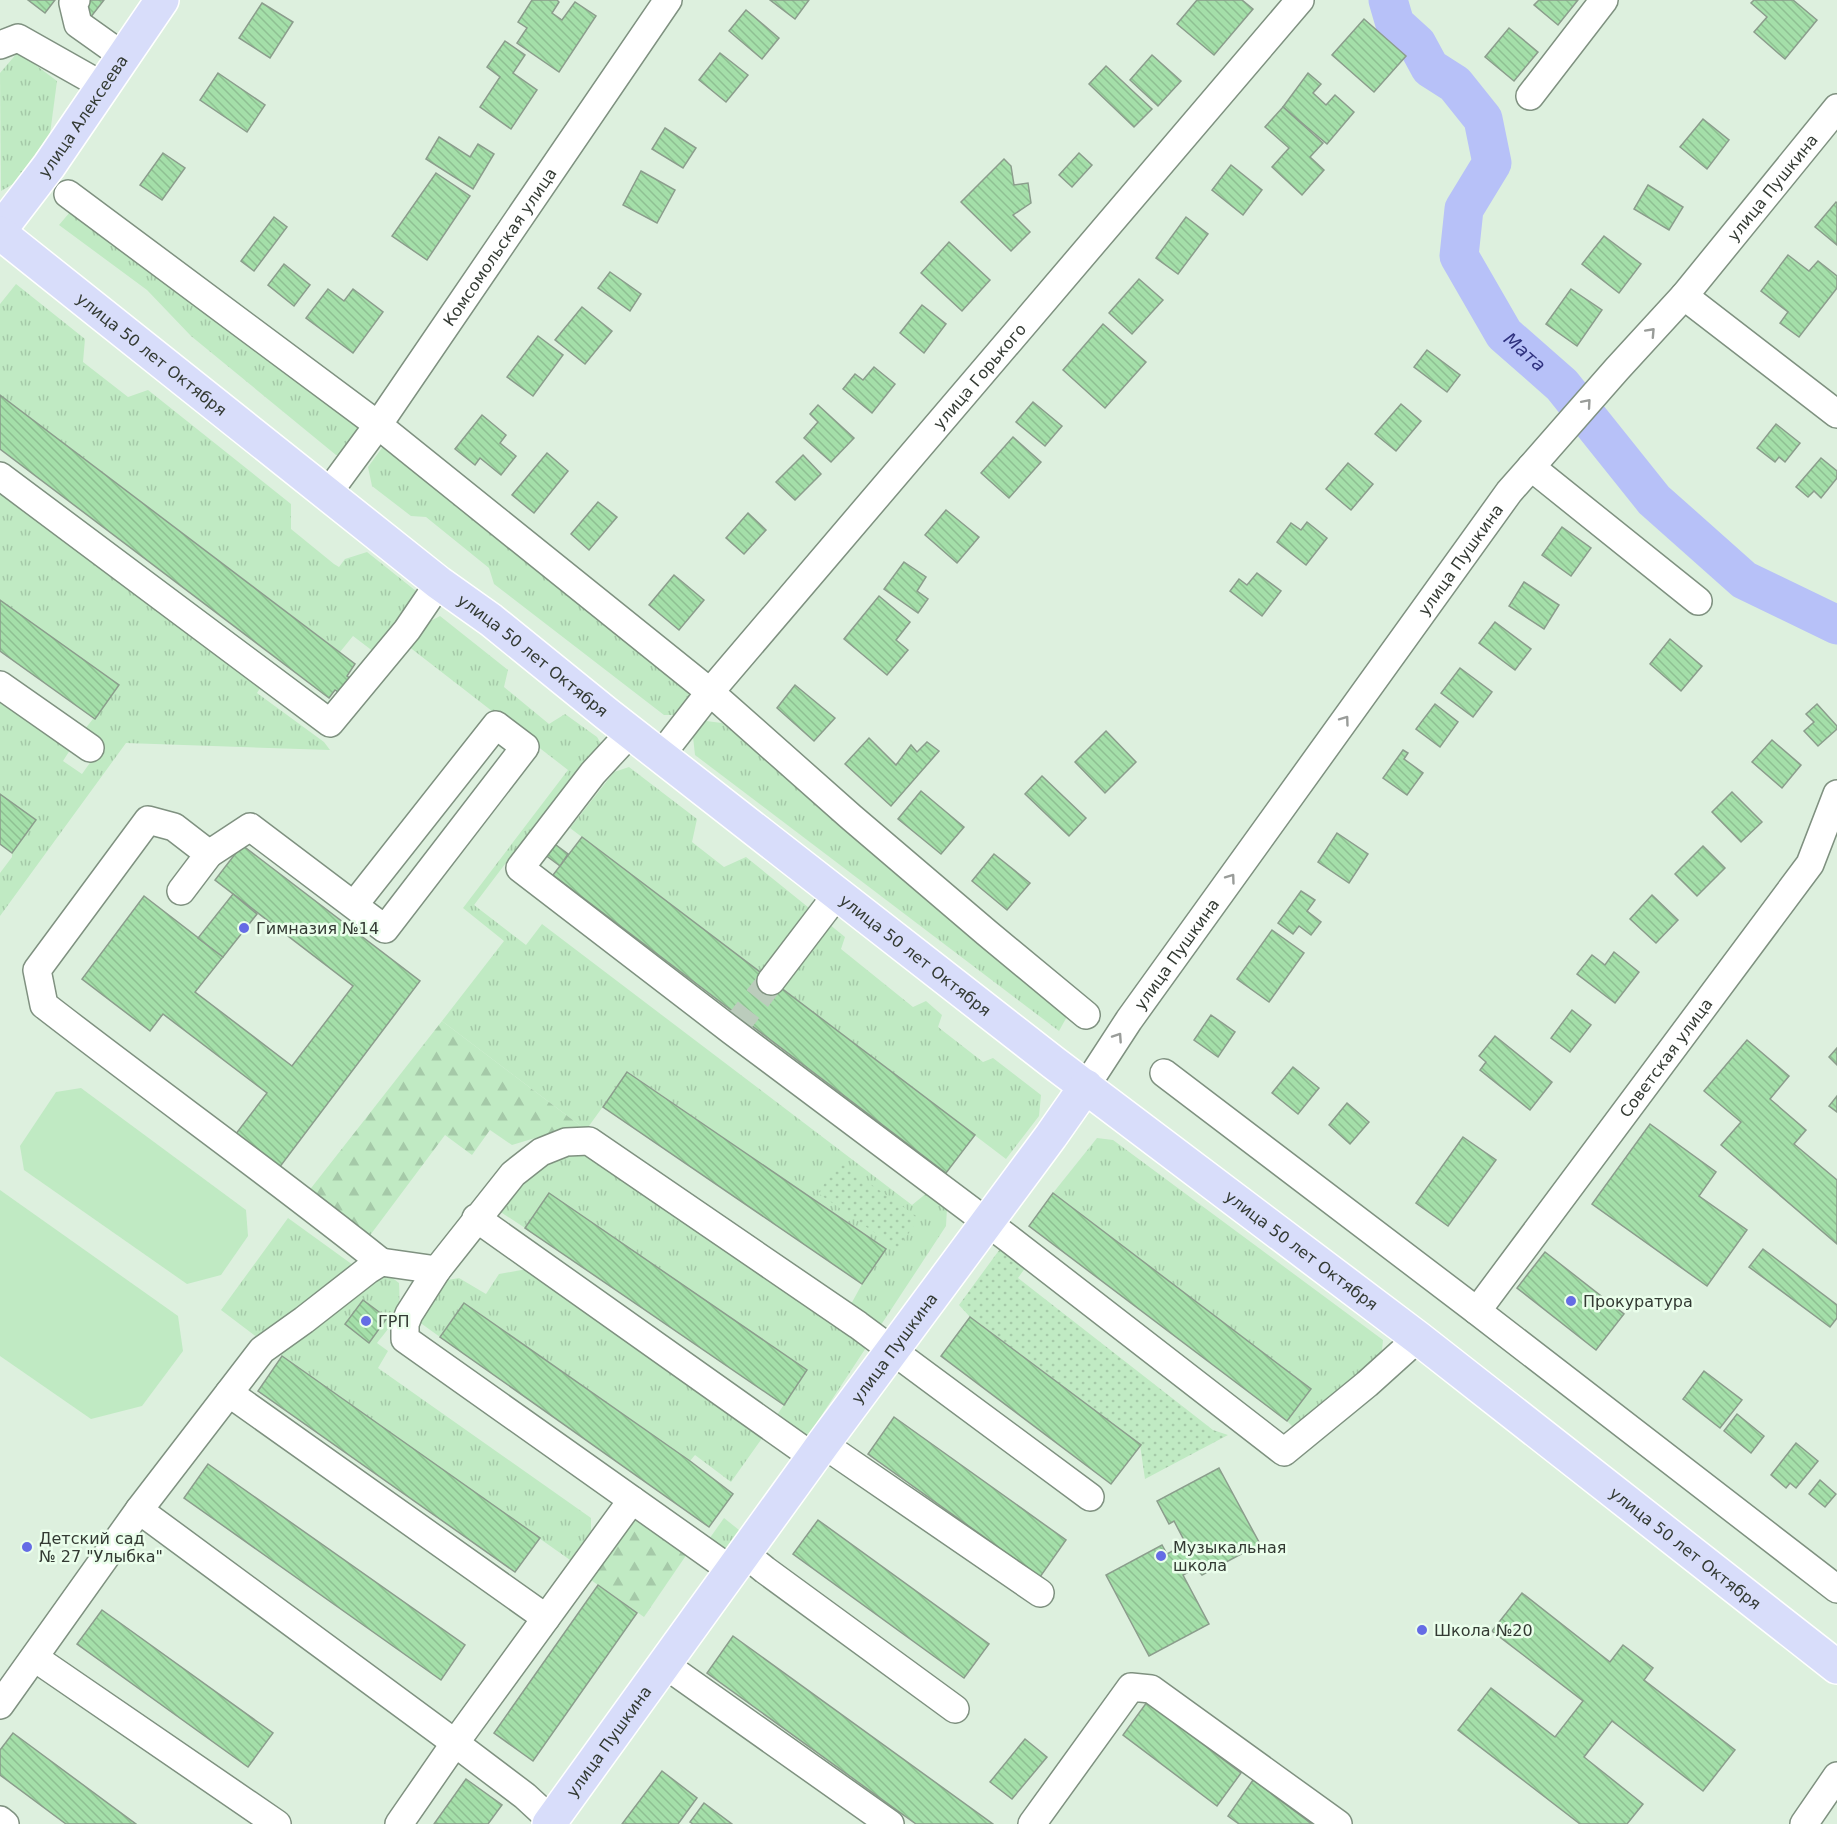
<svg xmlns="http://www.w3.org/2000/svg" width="1837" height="1824" font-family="'DejaVu Sans',sans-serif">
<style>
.grass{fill:url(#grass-tufts)}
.forest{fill:url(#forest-firs)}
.park{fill:url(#park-dots)}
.pitch{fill:#c0eac3}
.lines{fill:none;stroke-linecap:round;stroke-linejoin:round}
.river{stroke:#b7c1f8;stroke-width:39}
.building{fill:url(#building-back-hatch);stroke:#8b9d8c;stroke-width:1.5}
.minor-tunnel{stroke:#bbccbc;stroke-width:27;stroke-dasharray:27 14;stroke-linecap:butt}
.minor-casing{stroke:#7f9180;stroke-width:30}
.major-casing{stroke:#fff;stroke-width:36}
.minor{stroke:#fff;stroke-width:27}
.major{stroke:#d8ddfa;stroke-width:33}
.oneway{stroke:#999c99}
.poi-dot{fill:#656ce5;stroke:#eafeeb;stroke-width:2}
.labels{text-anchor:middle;stroke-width:5;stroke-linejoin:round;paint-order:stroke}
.street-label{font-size:16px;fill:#333a33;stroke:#eafeeb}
.poi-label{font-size:16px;fill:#333a33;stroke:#eafeeb;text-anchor:start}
.water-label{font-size:18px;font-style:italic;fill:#2f317e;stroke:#eafeeb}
</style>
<defs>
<pattern id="grass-tufts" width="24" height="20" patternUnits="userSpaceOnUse" patternTransform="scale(1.5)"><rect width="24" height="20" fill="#c0eac3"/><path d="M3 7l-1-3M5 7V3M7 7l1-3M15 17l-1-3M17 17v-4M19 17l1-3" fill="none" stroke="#a5c9a8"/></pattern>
<pattern id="forest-firs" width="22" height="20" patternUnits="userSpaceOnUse" patternTransform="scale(1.5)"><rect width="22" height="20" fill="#c0eac3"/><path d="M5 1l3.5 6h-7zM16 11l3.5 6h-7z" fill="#a5c9a8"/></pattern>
<pattern id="park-dots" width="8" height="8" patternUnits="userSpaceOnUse" patternTransform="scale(1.5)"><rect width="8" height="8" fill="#c0eac3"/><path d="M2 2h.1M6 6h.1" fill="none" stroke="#a5c9a8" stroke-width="1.8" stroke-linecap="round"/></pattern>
<pattern id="building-back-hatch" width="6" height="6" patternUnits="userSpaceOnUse" patternTransform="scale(1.5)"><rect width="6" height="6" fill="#a4dfa9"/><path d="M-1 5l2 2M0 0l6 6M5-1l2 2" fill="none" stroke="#8ec092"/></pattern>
</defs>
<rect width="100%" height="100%" fill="#ddf0de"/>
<g class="grass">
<polygon points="18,52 57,81 50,134 13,184 1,191 0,73"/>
<polygon points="76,205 364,428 350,454 336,455 191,336 147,290 59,225"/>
<polygon points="16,284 85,339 83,362 128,397 148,390 291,504 291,529 334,564 339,567 345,559 367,552 416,591 422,599 378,655 353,636 340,652 0,395 0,304"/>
<polygon points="387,441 683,673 692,696 678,715 664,715 494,584 489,568 426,517 411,516 372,486 368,467"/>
<polygon points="0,487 262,685 257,693 324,742 330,750 126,743 0,916 0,873 12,857 12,853 0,794 0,701 70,750 63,761 82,774 104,743 85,729 119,686 0,600"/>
<polygon points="440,616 508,670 504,687 549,724 565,714 597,737 603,747 543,827 537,822 474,905 526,945 542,924 912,1205 928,1192 947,1208 946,1226 806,1439 775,1418 807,1370 549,1194 525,1228 493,1207 538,1163 582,1151 838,1328 862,1284 886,1249 628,1072 586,1130 442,1021 504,941 463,908 568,770 408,646 425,624"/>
<polygon points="706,721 722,723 1069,1013 1059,1031 695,755 693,737"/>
<polygon points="629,767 697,819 692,842 724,867 746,857 845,937 841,949 913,1007 926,1001 942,1015 938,1027 983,1062 993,1058 1041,1095 1039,1116 1006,1159 570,828 614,772"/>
<polygon points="1097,1138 1113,1140 1383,1340 1381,1360 1298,1432 1287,1421 1311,1389 1053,1193"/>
<path d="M 288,1218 L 353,1265 L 372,1262 L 399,1283 C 401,1315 396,1319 377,1343 L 388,1351 L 378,1368 L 591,1518 L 591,1531 L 570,1560 L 282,1356 L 221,1310 Z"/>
<polygon points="527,1269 765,1434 731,1482 695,1455 690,1461 464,1304 440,1337 415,1319 442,1281 459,1278 486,1294 499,1274"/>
<polygon points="724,1518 744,1534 728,1557 707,1542"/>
</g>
<g class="forest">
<polygon points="442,1021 586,1130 545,1135 512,1145 490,1130 472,1155 445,1135 368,1238 308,1192"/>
<polygon points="632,1513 687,1554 644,1617 588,1578"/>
</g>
<g class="park">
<polygon points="839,1162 919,1218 898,1249 818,1193"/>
<polygon points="1008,1238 1033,1257 1018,1278 1213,1430 1228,1435 1145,1479 1140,1445 970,1317 959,1305"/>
</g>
<g class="pitch">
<polygon points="81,1088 246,1210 248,1236 221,1275 187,1284 24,1170 20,1146 56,1092"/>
<polygon points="0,1190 178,1316 183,1351 142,1406 91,1419 0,1356"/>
</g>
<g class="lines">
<path class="river" id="s1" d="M 1388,0 L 1395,24 L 1417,44 L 1430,68 L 1455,84 L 1483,119 L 1492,163 L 1464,209 L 1459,256 L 1504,334 L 1562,385 L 1654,500 L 1744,580 L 1837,625"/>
</g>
<g class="building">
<polygon points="28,0 55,0 45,13"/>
<polygon points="67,0 104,0 90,18"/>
<polygon points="532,0 557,0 559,2 552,13 562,20 575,2 596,16 559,72 517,43 527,28 518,22"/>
<polygon points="770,0 809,0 795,19"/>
<polygon points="1197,0 1242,0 1253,9 1214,55 1177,24"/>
<polygon points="1539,0 1578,0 1558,25 1534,5"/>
<polygon points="1754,0 1793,0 1817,20 1785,59 1754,32 1767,17 1751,3"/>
<polygon points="262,3 293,22 270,58 239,38"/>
<polygon points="746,10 779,38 762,59 729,31"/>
<polygon points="1364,19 1406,56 1374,92 1332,55"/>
<polygon points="1509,28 1538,52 1514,81 1485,57"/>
<polygon points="505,41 525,55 513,73 537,90 511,129 480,107 500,77 487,67"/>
<polygon points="720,53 748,75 726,102 699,80"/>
<polygon points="1152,55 1181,81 1158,106 1130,80"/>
<polygon points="1106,66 1152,109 1134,127 1089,84"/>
<polygon points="218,73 265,105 247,132 200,100"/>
<polygon points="1308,73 1321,84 1313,93 1326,105 1335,95 1354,112 1327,144 1283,107"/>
<polygon points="1283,107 1323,143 1310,157 1324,170 1302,195 1272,167 1289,148 1265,127"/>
<polygon points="1703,119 1729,140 1707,169 1680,147"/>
<polygon points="665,128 696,148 683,168 652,149"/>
<polygon points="439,137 470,157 478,144 494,154 473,189 426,159"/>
<polygon points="163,153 185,168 162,200 140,185"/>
<polygon points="1079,153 1092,165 1072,187 1059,175"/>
<polygon points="1004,159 1011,166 1014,185 1028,183 1031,203 1013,215 1030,232 1011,251 961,202"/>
<polygon points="1231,165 1262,190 1243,215 1212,190"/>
<polygon points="641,171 675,190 657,223 623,205"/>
<polygon points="436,173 470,196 427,260 392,236"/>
<polygon points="1648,185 1683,207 1669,230 1634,209"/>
<polygon points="1836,202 1837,203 1837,245 1815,227"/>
<polygon points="274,217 287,227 254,271 241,261"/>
<polygon points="1186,217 1208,234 1178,274 1156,258"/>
<polygon points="1604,236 1641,264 1619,293 1582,264"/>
<polygon points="949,242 990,280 962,311 921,273"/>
<polygon points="1788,255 1809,271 1818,261 1837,276 1837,288 1799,337 1780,323 1788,312 1761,291"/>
<polygon points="284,264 310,285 294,306 268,285"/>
<polygon points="610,272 641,294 630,311 598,288"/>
<polygon points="1139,279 1163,300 1132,334 1109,313"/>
<polygon points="328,289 344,301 353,289 383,312 353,353 306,318"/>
<polygon points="1571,289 1602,310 1577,346 1546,324"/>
<polygon points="922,305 946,324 924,353 900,333"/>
<polygon points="582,307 612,331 585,364 555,340"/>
<polygon points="1103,324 1146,362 1105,408 1063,370"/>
<polygon points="538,336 563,355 533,396 507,377"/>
<polygon points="1427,350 1460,375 1447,392 1414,367"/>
<polygon points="874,367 895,384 872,413 843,389 855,374 863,380"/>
<polygon points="0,395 355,664 347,676 355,682 344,696 335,690 329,698 0,449"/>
<polygon points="1033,402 1062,426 1045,446 1016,422"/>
<polygon points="1401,404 1421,421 1396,451 1375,434"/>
<polygon points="818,405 854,438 831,462 804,438 818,422 810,414"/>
<polygon points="482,415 506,435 500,443 516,456 501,475 480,458 475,465 455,449"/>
<polygon points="1776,424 1800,443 1785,462 1779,457 1775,462 1757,448"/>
<polygon points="1013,437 1041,462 1009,498 981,473"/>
<polygon points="547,453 568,471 534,513 512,495"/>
<polygon points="803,455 821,474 795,500 776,482"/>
<polygon points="1821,458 1837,471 1837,478 1821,498 1814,491 1808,497 1796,487"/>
<polygon points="1348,463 1373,484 1351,510 1326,489"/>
<polygon points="598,502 617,517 589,550 571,534"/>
<polygon points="946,510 979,537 957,563 925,535"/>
<polygon points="748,513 766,530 744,554 726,538"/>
<polygon points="1307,522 1327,538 1306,565 1277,542 1291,523 1301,530"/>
<polygon points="1562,527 1591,548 1571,576 1542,555"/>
<polygon points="904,562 926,577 917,591 928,599 918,613 884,589"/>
<polygon points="1257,573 1281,591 1262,616 1230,591 1239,579 1247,585"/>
<polygon points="674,575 704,600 679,630 649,605"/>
<polygon points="1524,582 1559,605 1544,629 1509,606"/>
<polygon points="879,596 910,622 896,640 908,650 887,675 844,639"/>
<polygon points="0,600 119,685 95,719 0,651"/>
<polygon points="1495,622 1531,649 1515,670 1479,643"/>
<polygon points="1670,639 1702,666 1681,691 1650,664"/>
<polygon points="1460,668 1492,692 1473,717 1441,693"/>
<polygon points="795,685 835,718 814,741 777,708"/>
<polygon points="1435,704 1458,722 1440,747 1416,729"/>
<polygon points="1817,704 1837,726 1837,729 1818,746 1804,731 1814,722 1806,714"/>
<polygon points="1106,731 1136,762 1105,793 1075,762"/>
<polygon points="869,738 896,765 911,745 917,752 927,742 939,751 891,806 845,764"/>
<polygon points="1772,740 1801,765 1782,788 1752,762"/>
<polygon points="1403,750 1408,753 1404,759 1423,773 1407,795 1383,778"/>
<polygon points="1042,776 1086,818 1069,836 1025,794"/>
<polygon points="921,791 964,827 941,854 898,819"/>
<polygon points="1732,792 1762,822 1741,842 1712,812"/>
<polygon points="0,794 36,820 12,853 0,844"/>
<polygon points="1337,833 1368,854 1349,883 1318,862"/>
<polygon points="582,837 975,1135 946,1173 553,875"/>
<polygon points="552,842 568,854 560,866 544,854"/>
<polygon points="242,845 420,981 279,1168 235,1135 267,1093 163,1014 150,1031 82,979 144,896 223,957 195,992 292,1066 353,986 215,880"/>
<polygon points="1703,846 1725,868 1697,896 1675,874"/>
<polygon points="994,854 1030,883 1007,910 972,881"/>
<polygon points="1301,891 1315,900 1307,911 1321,922 1311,935 1299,926 1293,934 1278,923"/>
<polygon points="233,894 257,914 223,957 198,938"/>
<polygon points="1652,895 1678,920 1656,943 1630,919"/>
<polygon points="1272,930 1304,953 1269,1002 1237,979"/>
<polygon points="1614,952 1639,972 1615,1003 1577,974 1592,955 1605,965"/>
<polygon points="1572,1010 1591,1025 1570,1052 1551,1038"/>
<polygon points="1211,1015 1235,1032 1218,1057 1194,1040"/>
<polygon points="1495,1036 1552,1082 1530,1110 1480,1070 1486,1062 1479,1056"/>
<polygon points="1747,1040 1789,1076 1770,1099 1806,1130 1794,1144 1837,1180 1837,1244 1721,1145 1741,1122 1704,1091"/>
<polygon points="1837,1048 1837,1065 1829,1057"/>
<polygon points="1293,1067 1319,1088 1298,1114 1272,1093"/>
<polygon points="627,1072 886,1249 862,1284 603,1107"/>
<polygon points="1837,1096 1837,1112 1829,1106"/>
<polygon points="1347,1103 1369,1122 1350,1144 1329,1125"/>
<polygon points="1650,1124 1716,1172 1699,1196 1747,1230 1707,1286 1592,1204"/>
<polygon points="1463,1137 1496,1160 1448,1226 1416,1203"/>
<polygon points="549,1193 807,1370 784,1405 525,1228"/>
<polygon points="1053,1193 1311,1389 1287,1421 1029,1226"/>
<polygon points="1763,1249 1837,1305 1837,1318 1830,1327 1749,1267"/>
<polygon points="1545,1252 1624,1314 1596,1350 1517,1288"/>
<polygon points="363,1300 387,1318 369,1343 345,1324"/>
<polygon points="464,1303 690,1461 733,1494 709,1527 440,1337"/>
<polygon points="970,1317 1141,1445 1111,1484 941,1356"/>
<polygon points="282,1356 540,1538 515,1572 258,1391"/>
<polygon points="1704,1371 1742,1400 1720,1428 1683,1399"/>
<polygon points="1737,1414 1764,1436 1751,1453 1724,1431"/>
<polygon points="894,1417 1066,1540 1040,1577 868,1454"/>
<polygon points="1796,1443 1818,1461 1796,1488 1790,1483 1786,1488 1771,1475"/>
<polygon points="208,1464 465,1645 441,1680 184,1498"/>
<polygon points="1219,1468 1260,1544 1202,1575 1196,1568 1183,1575 1209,1624 1149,1656 1106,1575 1162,1545 1167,1554 1186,1544 1174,1521 1169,1524 1157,1501"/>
<polygon points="1820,1480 1836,1494 1825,1507 1809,1494"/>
<polygon points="818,1520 989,1644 964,1678 793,1554"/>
<polygon points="598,1585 637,1613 533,1761 494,1733"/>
<polygon points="1522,1593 1610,1662 1623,1645 1653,1668 1644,1680 1735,1750 1703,1791 1612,1721 1584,1757 1643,1804 1627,1824 1580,1824 1458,1730 1491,1688 1555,1737 1583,1701 1492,1631"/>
<polygon points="102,1610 273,1733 248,1767 77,1644"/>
<polygon points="733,1636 993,1824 916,1824 707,1673"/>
<polygon points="1147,1702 1241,1773 1217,1806 1123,1735"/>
<polygon points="13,1733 136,1824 66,1824 0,1775 0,1750"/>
<polygon points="1025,1739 1047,1757 1012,1799 990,1782"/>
<polygon points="662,1771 697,1798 678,1824 622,1824"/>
<polygon points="466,1779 502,1805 488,1824 434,1824"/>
<polygon points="1253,1780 1312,1824 1239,1824 1228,1816"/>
<polygon points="704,1803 732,1824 693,1824 690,1822"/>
</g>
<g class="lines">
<polyline class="minor-tunnel" points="732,1031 771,981"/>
<g class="minor-casing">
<g id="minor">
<polyline points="76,0 73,3 78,24 123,56"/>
<polyline points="0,45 18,38 103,86"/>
<polyline points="1530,96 1604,0"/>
<polyline points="68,194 378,425 710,692 851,817 987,933 1086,1015"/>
<polyline points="1684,296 1837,414"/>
<polyline points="1531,467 1698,601"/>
<polyline points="0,476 330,723 407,630 439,583"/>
<path id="s2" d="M 328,493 L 378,425 L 668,0"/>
<polyline points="0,685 90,748"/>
<polyline points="631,732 593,773 520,868 732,1031 1008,1238 1284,1452 1367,1384 1418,1338"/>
<path id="s3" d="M 661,755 L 710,692 L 1300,0"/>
<polyline points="209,854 250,827 385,929 525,747 496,725 354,905"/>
<path d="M 181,891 L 209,854 L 174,827 L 148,820 L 37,970 L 44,1005 C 156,1092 271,1174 381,1262"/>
<polyline points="771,981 838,893"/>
<polyline points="1164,1073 1477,1311 1837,1589"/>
<path id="s4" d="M 1086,1086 L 1129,1020 L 1509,492 L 1617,369 L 1684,296 L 1837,108"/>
<polyline points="476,1218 813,1457"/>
<path id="s5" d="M 1477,1311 L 1810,864 L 1837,794"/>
<polyline points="229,1393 546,1618"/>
<polyline points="823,1444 1040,1593"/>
<polyline points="139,1510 262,1350 304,1320 368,1270 381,1262 437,1270"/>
<polyline points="744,1553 765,1570 955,1709"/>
<polyline points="731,1570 405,1339 405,1324 409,1314 437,1270 513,1174 541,1152 566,1142 589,1141 858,1325 1090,1497"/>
<polyline points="35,1658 277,1824"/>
<polyline points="664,1664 890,1824"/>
<polyline points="0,1705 139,1510 455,1743 525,1796 551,1820"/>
<polyline points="0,1820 5,1824"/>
<polyline points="399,1824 455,1743 632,1500"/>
<polyline points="1032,1824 1131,1687 1151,1689 1338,1824"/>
<polyline points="1804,1824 1837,1776"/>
</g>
</g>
<g class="major-casing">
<g id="major">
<path id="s6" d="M 0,230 L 49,166 L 162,0"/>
<path id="s7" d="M 0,233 L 439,583 L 491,620 L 607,714 L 1054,1063 L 1418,1338 L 1837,1667"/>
<path id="s8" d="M 549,1824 L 823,1444 L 1051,1136 L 1086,1086"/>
</g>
</g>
<use href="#minor" class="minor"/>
<use href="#major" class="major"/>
</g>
<defs><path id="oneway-chevron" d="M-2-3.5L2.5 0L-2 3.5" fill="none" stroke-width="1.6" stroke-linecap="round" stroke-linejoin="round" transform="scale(1.5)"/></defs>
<g class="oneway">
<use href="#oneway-chevron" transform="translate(1651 332) rotate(-47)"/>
<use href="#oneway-chevron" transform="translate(1587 403) rotate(-49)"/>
<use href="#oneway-chevron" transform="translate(1345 720) rotate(-54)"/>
<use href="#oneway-chevron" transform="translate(1231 878) rotate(-54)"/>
<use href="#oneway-chevron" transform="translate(1118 1037) rotate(-56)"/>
</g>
<g class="poi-dot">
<circle cx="244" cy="928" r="6"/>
<circle cx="1571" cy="1301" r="6"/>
<circle cx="366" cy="1321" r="6"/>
<circle cx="27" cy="1547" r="6"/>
<circle cx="1161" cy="1556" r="6"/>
<circle cx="1422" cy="1630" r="6"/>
</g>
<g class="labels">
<g class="street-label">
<text dy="6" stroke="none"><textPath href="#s6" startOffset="141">улица Алексеева</textPath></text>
<text dy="6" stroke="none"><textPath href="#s4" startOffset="1132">улица Пушкина</textPath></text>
<text dy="6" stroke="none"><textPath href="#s2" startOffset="300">Комсомольская улица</textPath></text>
<text dy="6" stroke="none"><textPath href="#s7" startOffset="194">улица 50 лет Октября</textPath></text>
<text dy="6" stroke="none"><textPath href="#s3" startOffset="495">улица Горького</textPath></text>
<text dy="6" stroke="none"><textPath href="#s4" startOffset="646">улица Пушкина</textPath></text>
<text dy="6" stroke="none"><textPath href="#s7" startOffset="680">улица 50 лет Октября</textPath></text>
<text dy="6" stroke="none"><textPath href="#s4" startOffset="160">улица Пушкина</textPath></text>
<text dy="6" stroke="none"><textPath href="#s7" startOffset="1166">улица 50 лет Октября</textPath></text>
<text dy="6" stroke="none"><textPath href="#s5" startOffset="316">Советская улица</textPath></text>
<text dy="6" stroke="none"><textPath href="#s7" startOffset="1652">улица 50 лет Октября</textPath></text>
<text dy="6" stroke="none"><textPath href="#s8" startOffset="588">улица Пушкина</textPath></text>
<text dy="6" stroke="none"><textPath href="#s7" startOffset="2138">улица 50 лет Октября</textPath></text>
<text dy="6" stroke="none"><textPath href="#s8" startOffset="102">улица Пушкина</textPath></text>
</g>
<g class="poi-label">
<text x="256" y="934">Гимназия №14</text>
<text x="1583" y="1307">Прокуратура</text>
<text x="378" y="1327">ГРП</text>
<text x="39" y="1544">Детский сад<tspan x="39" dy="18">№ 27 "Улыбка"</tspan></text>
<text x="1173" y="1553">Музыкальная<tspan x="1173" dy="18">школа</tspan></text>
<text x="1434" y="1636">Школа №20</text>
</g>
<g class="water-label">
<text dy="6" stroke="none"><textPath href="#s1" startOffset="420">Мата</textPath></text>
</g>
</g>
</svg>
